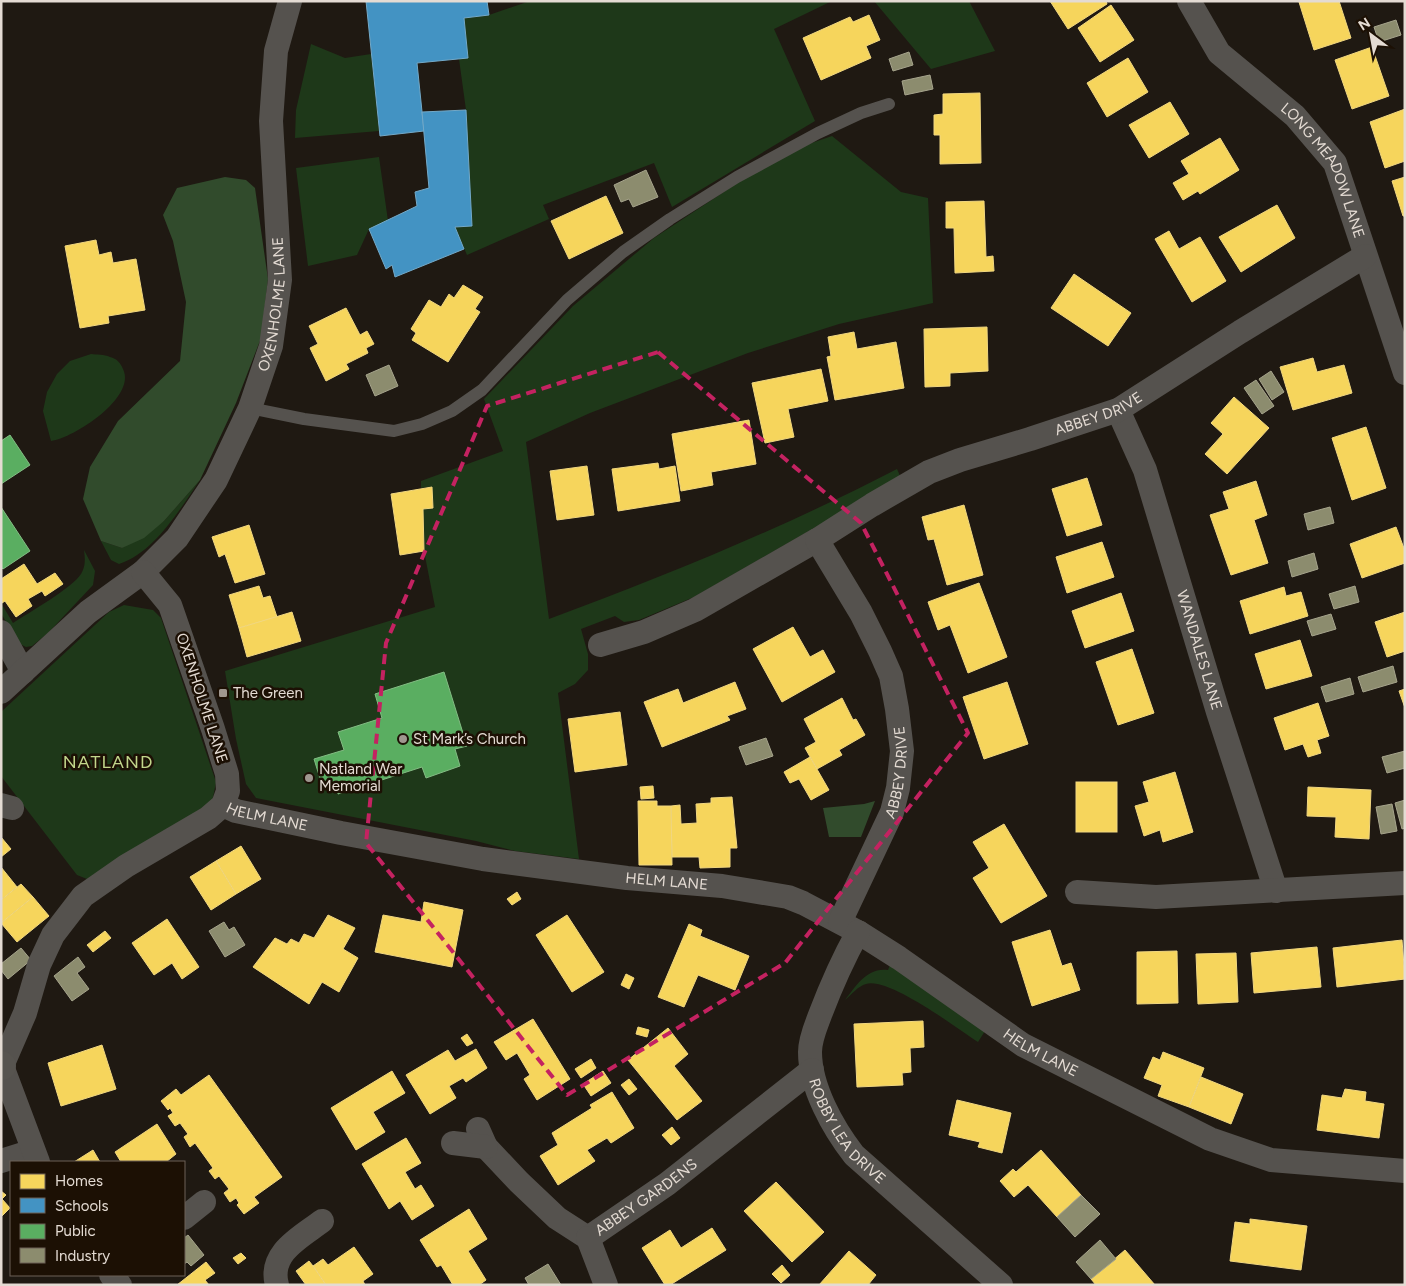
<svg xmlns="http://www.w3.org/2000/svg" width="1406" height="1286" font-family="Figtree,sans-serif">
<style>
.green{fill:#1e3819}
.forest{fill:#314b2c}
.homes{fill:#f6d55c;stroke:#f1d780}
.schools{fill:#4393c3;stroke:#73a9c8}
.public{fill:#5aae61;stroke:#83bc83}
.industry{fill:#8c8c6e;stroke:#a6a48c}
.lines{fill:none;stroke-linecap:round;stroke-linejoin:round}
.lane{stroke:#55524e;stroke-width:12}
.street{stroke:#55524e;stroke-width:24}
.secondary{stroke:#57544f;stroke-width:28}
.marked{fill:none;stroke:#c42261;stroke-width:4;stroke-dasharray:10 6;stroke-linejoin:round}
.poi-dot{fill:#9f978f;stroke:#1c1004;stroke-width:2}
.labels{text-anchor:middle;stroke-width:5;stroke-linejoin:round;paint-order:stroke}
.street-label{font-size:15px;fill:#e4dbd3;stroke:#1c1004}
.poi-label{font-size:15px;fill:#e4dbd3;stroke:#1c1004;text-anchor:start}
.quarter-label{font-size:18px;letter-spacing:1px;fill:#c2d68b;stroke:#1c1004}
</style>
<rect width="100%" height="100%" fill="#1f1912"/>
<g class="green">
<polygon points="530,1 832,1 774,29 815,121 672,207 654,163 543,205 549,219 467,255 455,227 472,225 466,110 459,59 468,57 464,18 489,15"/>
<polygon points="874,1 969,1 995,51 931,69"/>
<polygon points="311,44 345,58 371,54 379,131 295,138 296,110"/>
<path d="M 832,136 L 901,192 L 928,198 L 933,303 L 839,324 L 748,353 L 590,413 L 526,442 L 549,619 C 668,575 785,527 897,469 L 901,478 L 694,597 L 639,620 L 624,622 L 615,616 L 581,629 L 588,654 L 588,670 L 575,684 L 558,693 L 579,859 L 515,851 L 476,841 L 256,798 L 246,784 L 236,739 L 225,671 L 435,607 L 424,551 L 423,509 L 433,507 L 432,487 L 421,488 L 421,481 L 503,451 L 484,399 L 573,306 L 654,238 L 739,182 L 800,147 Z"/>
<polygon points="379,157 388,221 369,229 357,255 308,266 296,168"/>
<path d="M 91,354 C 97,355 104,354 110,357 C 117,359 120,362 123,369 C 137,397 74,438 51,441 L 43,411 L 47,392 L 57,374 L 70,361 Z"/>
<path d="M 200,480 C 180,509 154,553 119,564 L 111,560 L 101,541 L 122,548 L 164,521 Z"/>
<path d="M 84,550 L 95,571 L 93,585 L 48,633 L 32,646 L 26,647 L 18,643 L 1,613 L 1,603 L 13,623 C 30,612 72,588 81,574 C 86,566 85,558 84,550 Z"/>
<polygon points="124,605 153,610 161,618 216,782 212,803 87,879 77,875 1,776 1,712 109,612"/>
<path d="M 890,965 L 985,1031 L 978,1042 C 958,1029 889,977 866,984 C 858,986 851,995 845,1000 C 856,986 867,967 888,970 Z"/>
</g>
<g class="forest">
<polygon points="225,177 246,180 255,188 268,279 261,338 236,403 200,480 164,521 144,538 122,548 101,541 83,499 90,467 118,421 180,361 186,302 173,241 163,215 177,188"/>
<polygon points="875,801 861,837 829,837 823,808 864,804"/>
</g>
<g class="homes">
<polygon points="1050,1 1106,1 1107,4 1068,29"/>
<polygon points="1339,1 1351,38 1314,50 1299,2"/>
<polygon points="1111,5 1134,40 1100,62 1078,28"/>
<polygon points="869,15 880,40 866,46 871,58 821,80 803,38 850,17 853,22"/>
<polygon points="1372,47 1389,96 1352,109 1335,60"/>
<polygon points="1128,58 1148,92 1107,117 1087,83"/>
<polygon points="980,93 981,163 940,164 940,135 934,135 934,115 943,114 943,94"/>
<polygon points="1170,102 1189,134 1149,158 1129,125"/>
<polygon points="1405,109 1405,161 1385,168 1370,122"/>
<polygon points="1220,138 1239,170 1200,194 1198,191 1183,200 1173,183 1189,174 1181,161"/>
<polygon points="1405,177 1405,216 1403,216 1392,181"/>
<polygon points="606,196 623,233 569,259 551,221"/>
<polygon points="984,201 986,257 993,256 994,271 955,273 954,228 946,228 946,202"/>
<polygon points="1277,205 1295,238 1241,272 1219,237"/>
<polygon points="1169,231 1179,249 1200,237 1226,281 1192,302 1155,239"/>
<polygon points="96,240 99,255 111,252 113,263 136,259 145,310 108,316 109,323 80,328 65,246"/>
<polygon points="1074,274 1131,313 1108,346 1051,308"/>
<polygon points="463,285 483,297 475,309 480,312 448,362 412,340 416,333 411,329 429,300 441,307 449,294 454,298"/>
<polygon points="346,308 360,335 367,331 374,344 366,348 368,353 346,364 349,369 326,381 310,348 318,344 309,326"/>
<polygon points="987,327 988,371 950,373 950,386 925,387 924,329"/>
<polygon points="854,332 857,349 896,342 904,388 835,400 827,357 831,356 828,337"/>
<polygon points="1313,358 1317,372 1344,365 1352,393 1293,410 1280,367"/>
<polygon points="821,369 828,401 788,409 794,437 765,443 752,383"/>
<polygon points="1234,397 1269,428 1227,474 1205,454 1223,434 1211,423"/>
<polygon points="749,420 756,464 711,472 713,485 681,491 672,434"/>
<polygon points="1366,427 1386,488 1352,500 1332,438"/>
<polygon points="658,463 659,469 675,466 680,501 618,511 612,469"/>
<polygon points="587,466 594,515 557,520 550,471"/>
<polygon points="1087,478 1102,525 1067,536 1052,489"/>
<polygon points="1256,481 1267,515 1254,520 1268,563 1231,575 1210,515 1229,509 1223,492"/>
<polygon points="432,487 433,508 423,509 424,551 400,555 391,494"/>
<polygon points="964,505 983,575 947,585 934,539 928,540 922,517"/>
<polygon points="249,525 265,574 235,583 225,554 219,557 212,537"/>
<polygon points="1396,527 1405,551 1405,563 1362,578 1350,544"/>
<polygon points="1102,542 1114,577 1067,593 1056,557"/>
<polygon points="24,564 37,584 55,573 63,584 45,596 42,591 28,599 32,606 16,617 5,601 2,603 1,601 1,579"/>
<polygon points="979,583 1007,657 968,673 950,625 938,630 928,602"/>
<polygon points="259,586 263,598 270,596 277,617 239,628 229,595"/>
<polygon points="1284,587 1286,596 1301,592 1308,616 1250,634 1240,601"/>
<polygon points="1121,593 1134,631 1085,648 1072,611"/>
<polygon points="292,612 301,641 247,657 239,628"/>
<polygon points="1405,612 1405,651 1387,657 1375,622"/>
<polygon points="793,627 810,657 823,650 835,672 782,702 753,649"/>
<polygon points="1300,640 1312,676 1266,689 1255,654"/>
<polygon points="1132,649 1154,713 1118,725 1096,662"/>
<polygon points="735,682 746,709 727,716 730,720 662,747 644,702 678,689 683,703"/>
<polygon points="1007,682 1028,744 984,759 963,697"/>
<polygon points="1405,689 1405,708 1399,691"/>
<polygon points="842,698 853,720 856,719 865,735 839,750 842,755 817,769 805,748 816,742 804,719"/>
<polygon points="1318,703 1329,736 1317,740 1321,753 1308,757 1303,744 1285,750 1274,718"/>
<polygon points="620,712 627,765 575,772 568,719"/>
<polygon points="810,757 829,790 811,800 799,779 790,783 784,772"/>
<polygon points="1175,772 1193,832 1163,842 1160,830 1144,836 1135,806 1149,802 1143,782"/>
<rect x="1076" y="782" width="41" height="50"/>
<polygon points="653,786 654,798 641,799 640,787"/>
<polygon points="1308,787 1371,790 1369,839 1335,837 1336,817 1307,816"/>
<polygon points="732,797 737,848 730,848 730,867 700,868 699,857 672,857 671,806 680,805 681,824 697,823 696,804 711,803 711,798"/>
<polygon points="638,801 657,801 657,806 671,806 672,865 639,865"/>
<polygon points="1004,824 1047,896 1001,923 973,878 989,868 973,842"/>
<polygon points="1,837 11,849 1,857"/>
<polygon points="241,846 261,879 236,894 216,861"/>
<polygon points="216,861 236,894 211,910 190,877"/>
<polygon points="1,867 17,887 1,900"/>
<polygon points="21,884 33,897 1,923 1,900"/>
<polygon points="517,892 521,899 512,905 507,899"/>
<polygon points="33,897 49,916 17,942 1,923"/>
<polygon points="424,902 463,910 452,967 375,952 383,915 421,922"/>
<polygon points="328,915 355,928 343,949 358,958 339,992 322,982 309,1004 253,967 275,938 287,944 291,939 299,943 304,934 314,938"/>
<polygon points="567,915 604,972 572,992 536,935"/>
<polygon points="167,919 199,967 182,979 172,963 154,975 132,943"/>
<polygon points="689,924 702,930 700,936 749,956 735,990 698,975 684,1007 658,997"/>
<polygon points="1050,930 1062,966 1071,963 1080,990 1032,1006 1012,942"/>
<polygon points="105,931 111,938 93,952 87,945"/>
<polygon points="1402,940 1405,979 1337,987 1333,948"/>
<polygon points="1317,947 1321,987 1254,993 1251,953"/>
<polygon points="1177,951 1178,1003 1137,1004 1137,952"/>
<polygon points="1236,953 1238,1002 1198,1004 1196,954"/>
<polygon points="626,974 634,978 629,989 621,985"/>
<polygon points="533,1019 570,1079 537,1100 524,1079 530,1075 517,1053 506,1060 494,1042"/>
<polygon points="923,1021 924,1047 910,1048 911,1072 902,1073 903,1085 857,1087 854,1024"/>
<polygon points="638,1027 649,1030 647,1037 636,1034"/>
<polygon points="668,1028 688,1054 674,1066 702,1101 677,1120 628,1060"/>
<polygon points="467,1034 473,1043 467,1046 461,1038"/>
<polygon points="102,1045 116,1089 61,1106 48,1063"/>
<polygon points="476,1049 487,1068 466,1082 463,1078 449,1086 456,1098 430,1114 406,1075 448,1050 455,1061"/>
<polygon points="1163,1052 1204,1068 1189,1107 1158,1096 1162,1085 1144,1078 1153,1057 1160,1060"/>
<polygon points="591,1059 596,1068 581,1078 575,1069"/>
<polygon points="392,1071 405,1093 373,1112 385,1132 356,1150 331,1108"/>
<polygon points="603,1071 611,1083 591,1096 583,1084"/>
<polygon points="209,1075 282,1177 254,1197 259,1203 244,1214 237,1205 239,1203 236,1198 230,1202 224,1193 229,1189 219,1176 215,1179 209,1171 213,1168 195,1143 190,1147 184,1137 188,1134 180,1123 175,1126 168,1116 173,1113 170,1108 168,1110 161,1101 176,1089 181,1095"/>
<polygon points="1201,1077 1243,1094 1231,1124 1189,1107"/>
<polygon points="629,1079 637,1089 629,1095 621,1085"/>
<polygon points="1345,1089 1366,1092 1365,1101 1384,1104 1379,1138 1317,1130 1322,1095 1342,1098"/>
<polygon points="612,1092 634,1128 611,1143 607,1138 587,1150 595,1161 558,1185 540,1156 558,1145 552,1133 592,1108 590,1105"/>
<polygon points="957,1100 1011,1113 1002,1153 978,1147 980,1142 949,1135"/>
<polygon points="157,1124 176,1154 166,1162 121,1162 115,1152"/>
<polygon points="672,1127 680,1138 671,1145 662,1135"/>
<polygon points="406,1138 421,1163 405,1172 415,1189 421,1185 434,1206 412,1220 400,1201 389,1209 362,1164"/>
<polygon points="93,1150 100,1162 74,1162"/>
<polygon points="1041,1150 1081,1195 1057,1217 1028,1185 1014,1197 1000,1181 1013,1169 1016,1172"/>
<polygon points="776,1182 824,1232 792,1262 744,1211"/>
<polygon points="1,1191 6,1195 2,1199 10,1208 1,1217"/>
<polygon points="469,1209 487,1239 468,1251 486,1280 479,1285 453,1285 441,1265 437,1267 420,1240"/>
<polygon points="1250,1219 1307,1226 1301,1270 1230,1261 1235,1222 1250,1224"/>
<polygon points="712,1228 726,1250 670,1285 665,1285 642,1248 670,1230 681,1248"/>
<polygon points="354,1247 373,1274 363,1281 365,1285 326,1285 313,1266 323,1259 328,1265"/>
<polygon points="1125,1250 1155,1285 1096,1285 1091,1279"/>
<polygon points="849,1251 876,1275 868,1285 819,1285"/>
<polygon points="241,1253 246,1258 238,1264 233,1258"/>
<polygon points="309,1261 313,1266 326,1285 306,1285 296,1271"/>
<polygon points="206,1262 215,1273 205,1280 209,1285 177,1285"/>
<polygon points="782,1265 790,1275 781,1283 772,1274"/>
</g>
<g class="schools">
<polygon points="366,1 487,1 489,15 464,18 468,58 417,63 424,131 380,136"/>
<polygon points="466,110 472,226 455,227 464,249 395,277 392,265 386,269 369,229 417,206 415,192 429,188 422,112"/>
</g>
<g class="public">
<polygon points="10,435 30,465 1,484 1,441"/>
<polygon points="1,507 30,551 3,569 1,567"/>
<polygon points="444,672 467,746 455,749 460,766 426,778 422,767 338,794 336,785 323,788 314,759 344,750 338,732 382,718 375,694"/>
</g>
<g class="industry">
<polygon points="1396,20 1401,35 1379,42 1374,27"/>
<polygon points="909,52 913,65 893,71 889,59"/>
<polygon points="930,75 933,89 905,95 902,81"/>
<polygon points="646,170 658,197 633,207 629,199 621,202 614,185"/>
<polygon points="389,365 398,386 375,396 366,375"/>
<polygon points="1271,371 1284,392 1272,400 1259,379"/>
<polygon points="1256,380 1274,406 1262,414 1244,388"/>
<polygon points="1330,507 1334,523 1308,530 1304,514"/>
<polygon points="1314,553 1318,569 1292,577 1288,561"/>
<polygon points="1355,586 1359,602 1334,609 1329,594"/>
<polygon points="1331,614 1336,629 1312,636 1307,621"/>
<polygon points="1393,666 1397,682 1363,692 1358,677"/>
<polygon points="1350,678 1354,694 1326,702 1321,687"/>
<polygon points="766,738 773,756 746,765 739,747"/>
<polygon points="1405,751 1405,768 1387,773 1382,757"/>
<polygon points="1405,800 1405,828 1402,829 1395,803"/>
<polygon points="1392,804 1397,831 1381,834 1376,807"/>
<polygon points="224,922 229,930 234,927 245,945 225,957 209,931"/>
<polygon points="21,948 31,960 8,979 1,970 1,964"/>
<polygon points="78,957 85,967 77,973 89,989 72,1001 54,976"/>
<polygon points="1081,1195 1100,1214 1075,1237 1057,1217"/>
<polygon points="188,1235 204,1255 191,1266 187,1262 184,1264 184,1238"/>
<polygon points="1100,1240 1116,1259 1091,1279 1076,1262"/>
<polygon points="548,1264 561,1285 529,1285 525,1278"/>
</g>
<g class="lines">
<polyline class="lane" points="250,408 304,419 394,431 422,424 452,411 482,390 567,300 623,252 670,219 737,177 818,133 861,113 889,104"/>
<g class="street">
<path id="s1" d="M 1189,1 L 1219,53 L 1295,116 L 1335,163 L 1405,373"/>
<path id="s2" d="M 1118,410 L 1145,470 L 1218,712 L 1276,891"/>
<polyline points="1,632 23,672"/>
<polyline points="600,645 644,632 695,610 817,540"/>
<path id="s3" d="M 1,692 L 88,612 L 143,572 L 177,538 L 216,480 L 250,408 L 271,346 L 280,280 L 271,121 L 276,51 L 290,1"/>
<polyline points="1,805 12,808"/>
<path id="s4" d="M 223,805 L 236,811 L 341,833 L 483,859 L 627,878 L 722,886 L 788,897 L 803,903 L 858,932 L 899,958 L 1023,1045 L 1210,1139 L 1271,1160 L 1405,1171"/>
<polyline points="1077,892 1156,897 1405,883"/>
<path id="s5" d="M 840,922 L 892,812 L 898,788 L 902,751 L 897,709 L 891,676 L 880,651 L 861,613 L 817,540 L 872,505 L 929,472 L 960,460 L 1030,439 L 1118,410 L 1240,332 L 1365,256"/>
<path id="s6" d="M 858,932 C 843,959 831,986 820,1015 C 816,1026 810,1039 810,1052 C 810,1087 833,1128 854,1155 L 1001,1285"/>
<polyline points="478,1129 486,1147 519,1182 557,1218 588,1238"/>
<polyline points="453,1143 486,1147"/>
<polyline points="1,1161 33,1151"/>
<polyline points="38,1162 2,1066 25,1013 39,965 53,935 83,896 126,866 208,818 223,805 228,791 227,774 213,729 170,605 143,572"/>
<polyline points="184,1218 204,1202"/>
<path id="s7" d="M 588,1238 L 667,1184 L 812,1070"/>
<polyline points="588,1238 606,1285"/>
<polyline points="111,1275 120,1285"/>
<path d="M 277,1285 C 268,1253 301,1237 322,1221"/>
</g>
<polyline class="secondary" points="1,1065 2,1066"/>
</g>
<path class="marked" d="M 658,352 L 861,523 L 968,733 L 785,963 L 567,1095 L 366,843 L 386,643 L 487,406 Z"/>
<g class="poi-dot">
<rect x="218" y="688" width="10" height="10" rx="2.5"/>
<circle cx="403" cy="739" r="5"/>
<circle cx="309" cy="778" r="5"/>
</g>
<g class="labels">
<g class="street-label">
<text dy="5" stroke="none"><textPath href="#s1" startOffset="221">LONG MEADOW LANE</textPath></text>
<text dy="5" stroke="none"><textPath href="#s3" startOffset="491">OXENHOLME LANE</textPath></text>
<text dy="5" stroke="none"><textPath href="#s5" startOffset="725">ABBEY DRIVE</textPath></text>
<text dy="5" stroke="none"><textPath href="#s2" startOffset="254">WANDALES LANE</textPath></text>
<text transform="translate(202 698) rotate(72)" y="5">OXENHOLME LANE</text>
<text dy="5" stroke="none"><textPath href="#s5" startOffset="162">ABBEY DRIVE</textPath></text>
<text dy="5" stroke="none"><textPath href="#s4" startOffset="46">HELM LANE</textPath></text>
<text dy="5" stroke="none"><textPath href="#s4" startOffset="451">HELM LANE</textPath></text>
<text dy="5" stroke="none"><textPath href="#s4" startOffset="871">HELM LANE</textPath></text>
<text dy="5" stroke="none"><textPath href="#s6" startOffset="220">ROBBY LEA DRIVE</textPath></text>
<text dy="5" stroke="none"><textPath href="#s7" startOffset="71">ABBEY GARDENS</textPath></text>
</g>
<g class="poi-label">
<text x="233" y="698">The Green</text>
<text x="413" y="744">St Mark’s Church</text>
<text x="319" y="774">Natland War<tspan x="319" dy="17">Memorial</tspan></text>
</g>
<g class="quarter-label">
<text x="108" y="768">NATLAND</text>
</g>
</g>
<rect width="1406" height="1286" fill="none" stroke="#e4dbd3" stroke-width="5"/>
<rect x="10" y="1161" width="175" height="115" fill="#1c1004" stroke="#6c6157"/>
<rect x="20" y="1174" width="25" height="15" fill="#f6d55c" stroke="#6c6157"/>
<text x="55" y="1186" font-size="15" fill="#e4dbd3">Homes</text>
<rect x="20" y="1198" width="25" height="15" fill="#4393c3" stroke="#6c6157"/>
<text x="55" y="1211" font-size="15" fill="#e4dbd3">Schools</text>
<rect x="20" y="1224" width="25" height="15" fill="#5aae61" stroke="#6c6157"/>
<text x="55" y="1236" font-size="15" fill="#e4dbd3">Public</text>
<rect x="20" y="1248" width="25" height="15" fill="#8c8c6e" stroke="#6c6157"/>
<text x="55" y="1261" font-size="15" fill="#e4dbd3">Industry</text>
<g transform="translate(1371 35) rotate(328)" stroke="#1c1004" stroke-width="4" paint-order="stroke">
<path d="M0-4L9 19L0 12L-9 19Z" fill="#e4dbd3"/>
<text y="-8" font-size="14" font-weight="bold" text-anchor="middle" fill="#e4dbd3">N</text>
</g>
</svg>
